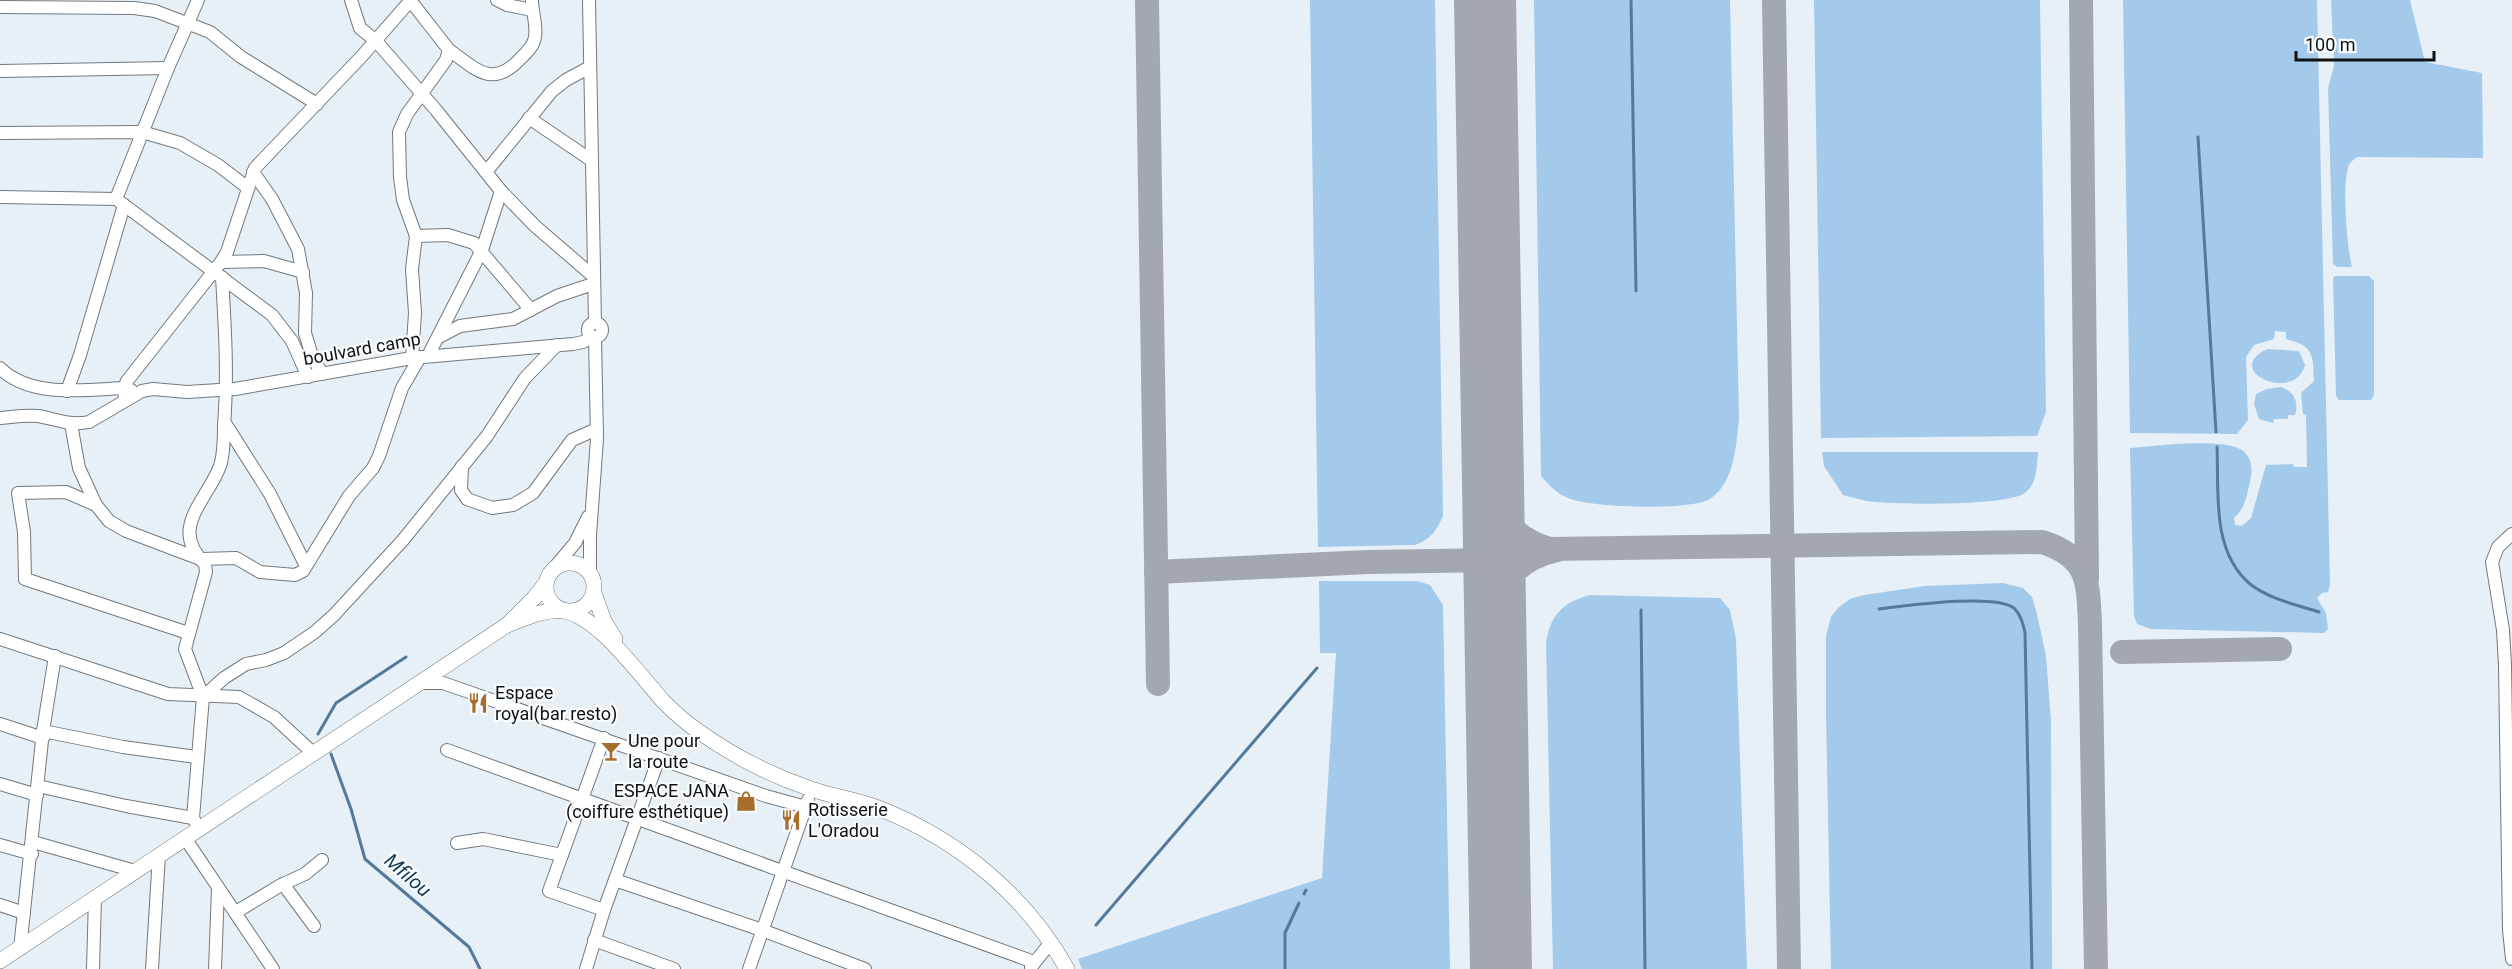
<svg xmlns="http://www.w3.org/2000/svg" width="2512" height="969" font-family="Roboto,sans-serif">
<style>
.green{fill:#a3c9eb}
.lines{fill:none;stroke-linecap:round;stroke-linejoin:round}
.stream{stroke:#54799a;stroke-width:3}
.taxiway{stroke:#a2a8ae;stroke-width:24}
.runway{stroke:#a2a8ae;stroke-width:62}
.minor-casing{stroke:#72787e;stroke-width:14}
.major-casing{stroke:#72787e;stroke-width:16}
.minor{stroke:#fff;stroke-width:12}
.major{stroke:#fff;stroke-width:15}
.labels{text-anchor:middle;stroke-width:4.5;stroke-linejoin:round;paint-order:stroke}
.street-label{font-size:18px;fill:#0f1214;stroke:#f9fcff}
.poi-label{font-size:18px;fill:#0f1214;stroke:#f9fcff;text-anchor:start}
.water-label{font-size:20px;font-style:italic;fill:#133a59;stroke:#f9fcff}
</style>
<rect width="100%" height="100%" fill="#e8f0f7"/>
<g class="green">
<path d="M 1310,0 L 1435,0 L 1443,516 C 1436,531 1431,539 1415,545 L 1318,547 Z"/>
<path d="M 1534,0 L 1730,0 L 1739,419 C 1736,445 1735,482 1710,499 C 1692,511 1585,508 1566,497 C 1556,493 1548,484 1541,476 Z"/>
<polygon points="1814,0 2040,0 2046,412 2037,436 1821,438"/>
<path d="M 2123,0 L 2317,0 L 2330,585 L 2328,592 L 2322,593 L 2317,598 L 2326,613 L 2328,629 L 2324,633 L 2151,629 L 2137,624 L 2134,616 L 2130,448 C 2155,446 2219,438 2240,449 C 2252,455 2253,470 2250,482 C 2246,497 2246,507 2234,518 L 2235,525 L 2242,526 L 2251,518 L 2266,465 L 2293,464 L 2294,467 L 2307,467 L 2306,415 L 2303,414 L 2301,393 L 2314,381 C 2313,355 2314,346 2286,339 L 2286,332 L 2275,331 L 2274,339 L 2254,345 L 2246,357 L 2248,420 L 2237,434 L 2130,433 Z"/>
<path d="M 2331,0 L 2410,0 L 2425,62 L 2482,73 L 2483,158 L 2357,157 C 2353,160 2349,163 2348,168 C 2342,186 2347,248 2352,267 L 2337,267 L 2333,264 L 2328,88 L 2334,66 Z"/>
<polygon points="2335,276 2369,276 2374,281 2374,395 2371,400 2339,400 2336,396 2333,278"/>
<path d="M 2267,349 L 2299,351 L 2305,365 C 2295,404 2221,371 2267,349 Z"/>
<path d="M 2281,387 C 2294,392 2299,401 2295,415 L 2288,415 L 2288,419 L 2274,419 L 2273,423 L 2259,419 L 2254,404 L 2256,394 L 2267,389 Z"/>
<path d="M 1822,452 L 2038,452 C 2037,466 2037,486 2023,494 C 2003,506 1892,505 1866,501 C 1858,499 1851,497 1843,495 L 1824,466 Z"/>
<polygon points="1319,581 1417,581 1430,585 1443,605 1450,969 1082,969 1078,959 1322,878 1336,653 1320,653"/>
<polygon points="2003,583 2023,588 2032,597 2037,614 2046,656 2051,722 2052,969 1831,969 1826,715 1826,636 1831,617 1838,608 1850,599 1864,595 1925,586"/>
<path d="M 1590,595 L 1720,598 L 1730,610 L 1736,639 L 1747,969 L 1553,969 L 1546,643 C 1550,615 1563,602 1590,595 Z"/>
</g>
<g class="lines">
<g class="stream">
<polyline points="1631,0 1636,291"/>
<polyline points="2198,137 2216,432"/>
<path d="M 2217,447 C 2219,492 2211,551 2250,584 C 2269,599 2297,605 2319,612"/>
<path d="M 1879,609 C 1905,606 1995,593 2014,608 C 2021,615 2023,624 2025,633 L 2032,969"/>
<polyline points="1641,610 1645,969"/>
<polyline points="318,734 336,703 406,657"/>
<polyline points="331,754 351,809 365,859 469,947 480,969"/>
<polyline points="1304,894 1306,890"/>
<polyline points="1096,925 1317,668"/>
<polyline points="1285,969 1285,933 1299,903"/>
</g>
<g class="taxiway">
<polyline points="1147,0 1158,684"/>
<polyline points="1774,0 1789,969"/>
<polyline points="2081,0 2087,579"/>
<path d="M 1493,481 C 1500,519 1512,537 1549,549 L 2042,542 C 2089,557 2088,581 2090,624 L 2096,969"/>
<polyline points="1156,572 1368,562 1495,560"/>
<path d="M 1495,609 C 1505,575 1522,558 1557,550"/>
<polyline points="2122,652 2280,649"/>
</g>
<polyline class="runway" points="1485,0 1501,969"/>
<g class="minor-casing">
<g id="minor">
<polyline points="351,0 360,28 376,41 436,110 501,191 535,226 593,276"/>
<polyline points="410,0 449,50 446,60 407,114 399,132 400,177 403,200 416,236 412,269 415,313 412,358"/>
<polyline points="497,0 507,5 532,10"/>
<polyline points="589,0 595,323"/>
<polyline points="0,7 134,8 155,11 210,32 241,57 317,104"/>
<path d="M 449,50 C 476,69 492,89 520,59 C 526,53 534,46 535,37 C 537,24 532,12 532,0"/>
<polyline points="0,71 168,68"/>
<polyline points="529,118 591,160"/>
<polyline points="0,133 142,132 180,143 218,165 248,188"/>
<polyline points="253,172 272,199 298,249 306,293 305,333 312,356 322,374"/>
<polyline points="486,172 552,91 566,80 590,67"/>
<polyline points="0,197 116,199 272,315 292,341 308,377"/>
<polyline points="116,199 168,68 198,0"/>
<polyline points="416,236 448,235 474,243 531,310"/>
<polyline points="221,262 264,261 303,272"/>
<circle cx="595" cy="330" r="7"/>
<polyline points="439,337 460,326 513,319 557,296 593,284"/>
<polyline points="428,356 482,250 501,191"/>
<path d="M 0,368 C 30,398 84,390 124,388 L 131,390"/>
<polyline points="67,391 80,355 124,205"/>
<polyline points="125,400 124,388 127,381 221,262 227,252 255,168 362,56 411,0"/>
<path d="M 0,418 C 12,417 26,415 38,416 C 56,419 70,426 89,422 L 142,391 L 153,389 L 187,392 L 235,389 L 412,358 L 573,344 L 583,342 L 592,337"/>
<polyline points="225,423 270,494 305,564"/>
<polyline points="71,424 79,468 96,505"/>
<polyline points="462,466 461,490 467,499 492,508 513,505 533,493 572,440 597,429"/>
<polyline points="2512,534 2498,547 2492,562 2503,630 2505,665 2509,930 2512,959"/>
<polyline points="554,568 575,543 588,517"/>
<polyline points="590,572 590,535 597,439 595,337"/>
<polyline points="188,633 25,579 24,532 18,493 66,492 96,505 109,521 126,531 200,559 236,558 260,572 295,575 303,571 349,496 373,468 379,456 402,388 420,357"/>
<polyline points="0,639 168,694 239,697 274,717 313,753"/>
<polyline points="421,683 443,683 766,796 806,807"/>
<polyline points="203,697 224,678 246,664 266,660 284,653 315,632 334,615 403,540 487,436 525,378 557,345"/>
<polyline points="0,724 43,738"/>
<polyline points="43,731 123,747 196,757"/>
<polyline points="447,750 1034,962"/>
<polyline points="0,784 37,795"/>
<polyline points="38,786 126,806 193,818"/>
<path d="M 199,828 L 193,818 L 203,697 L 185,649 L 206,572 L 205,564 C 168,528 207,501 220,466 C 224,454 224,438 224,425 C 228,376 225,327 222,277"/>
<polyline points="185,838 273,969"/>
<polyline points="33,842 135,871"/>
<polyline points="457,843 483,839 562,855"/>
<polyline points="0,845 32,854"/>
<polyline points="615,880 762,930 865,969"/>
<polyline points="283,884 314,926"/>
<polyline points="0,905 24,913"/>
<polyline points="604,910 549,891 604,738"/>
<polyline points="236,912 281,885 305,874 322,860"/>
<polyline points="594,940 674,969"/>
<polyline points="20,949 43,731 55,656"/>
<polyline points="1031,967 1051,942"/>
<polyline points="93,969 95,898"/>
<polyline points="152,969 159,855"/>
<polyline points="215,969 218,889"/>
<polyline points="586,969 604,910 659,758"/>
<polyline points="749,969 808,800"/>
</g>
</g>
<g class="major-casing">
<g id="major">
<circle cx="570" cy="587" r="24"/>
<polyline points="594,593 604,621 615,639"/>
<path d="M 507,625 C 523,619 546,608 564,611 C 598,616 641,677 664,702 C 674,712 686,723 698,731 C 733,756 770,775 811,789 C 834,797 858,800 881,809 C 958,840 1026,895 1067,969"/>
<polyline points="0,961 507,625 534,598 546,583"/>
</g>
</g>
<use href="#minor" class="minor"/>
<use href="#major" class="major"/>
</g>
<defs>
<g id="restaurant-bare" transform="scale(1.62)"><path d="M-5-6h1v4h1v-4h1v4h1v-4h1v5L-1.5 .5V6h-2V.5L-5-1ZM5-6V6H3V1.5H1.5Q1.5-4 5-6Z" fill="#a66d2b" stroke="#f9fcff" stroke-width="2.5" paint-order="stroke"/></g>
<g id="bar-bare" transform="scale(1.62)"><path d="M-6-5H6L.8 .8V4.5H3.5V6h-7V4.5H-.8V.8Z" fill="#a66d2b" stroke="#f9fcff" stroke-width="2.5" paint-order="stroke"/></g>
<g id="shop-bare" transform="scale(1.62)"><path d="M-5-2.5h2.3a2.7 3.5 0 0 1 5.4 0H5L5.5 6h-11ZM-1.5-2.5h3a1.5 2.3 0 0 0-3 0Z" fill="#a66d2b" stroke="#f9fcff" stroke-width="2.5" paint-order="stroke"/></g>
</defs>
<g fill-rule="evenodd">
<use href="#restaurant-bare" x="478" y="703"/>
<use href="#bar-bare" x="611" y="751"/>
<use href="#shop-bare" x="746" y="801"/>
<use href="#restaurant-bare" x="791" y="820"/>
</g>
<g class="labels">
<g class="street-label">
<text transform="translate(362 349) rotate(-10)" y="6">boulvard camp</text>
</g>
<g class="poi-label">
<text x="495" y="699">Espace<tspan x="495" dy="21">royal(bar resto)</tspan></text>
<text x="628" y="747">Une pour<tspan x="628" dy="21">la route</tspan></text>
<text x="729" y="797" text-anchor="end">ESPACE JANA<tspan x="729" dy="21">(coiffure esthétique)</tspan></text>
<text x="808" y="816">Rotisserie<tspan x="808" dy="21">L'Oradou</tspan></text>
</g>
<g class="water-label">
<text transform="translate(408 875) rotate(41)" y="7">Mfilou</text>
</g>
</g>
<path d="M2296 51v9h138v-9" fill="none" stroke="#0f1214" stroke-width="3"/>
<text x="2305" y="51" font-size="18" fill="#0f1214" stroke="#f9fcff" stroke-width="4.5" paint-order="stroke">100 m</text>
</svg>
